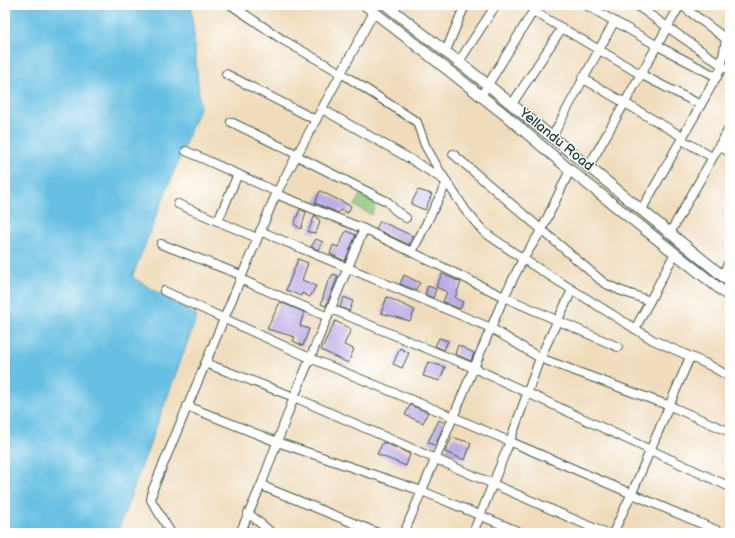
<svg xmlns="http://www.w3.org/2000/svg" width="735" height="538" font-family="'Balsamiq Sans',sans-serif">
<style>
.green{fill:#8dc579;stroke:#568156}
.water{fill:#66c0e3;stroke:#427e8c}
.building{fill:#bfade6}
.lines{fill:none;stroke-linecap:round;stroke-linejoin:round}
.minor-casing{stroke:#3e5548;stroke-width:10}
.major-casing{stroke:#3e5548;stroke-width:12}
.minor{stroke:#fff;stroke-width:8}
.major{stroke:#fff;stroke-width:10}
.labels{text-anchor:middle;stroke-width:3;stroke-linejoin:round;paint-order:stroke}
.street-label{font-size:14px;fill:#1f3d34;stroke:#fff}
</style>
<rect width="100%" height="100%" fill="#fff"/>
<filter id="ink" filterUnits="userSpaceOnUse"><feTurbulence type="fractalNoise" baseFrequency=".025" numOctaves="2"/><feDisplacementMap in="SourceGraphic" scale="8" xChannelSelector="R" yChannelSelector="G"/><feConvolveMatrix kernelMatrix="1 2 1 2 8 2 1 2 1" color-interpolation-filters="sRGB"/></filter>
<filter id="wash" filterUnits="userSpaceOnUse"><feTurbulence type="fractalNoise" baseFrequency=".012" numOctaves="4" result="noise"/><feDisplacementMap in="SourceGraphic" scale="16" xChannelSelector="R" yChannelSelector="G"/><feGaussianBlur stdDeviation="0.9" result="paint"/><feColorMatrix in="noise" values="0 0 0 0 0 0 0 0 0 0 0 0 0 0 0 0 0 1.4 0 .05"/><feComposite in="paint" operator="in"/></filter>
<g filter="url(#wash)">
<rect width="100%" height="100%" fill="#f0dcbb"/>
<polygon class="green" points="361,192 377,200 372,215 355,206"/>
<polygon class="water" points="5,5 191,5 200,106 132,277 197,316 117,533 5,533"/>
<g id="blocks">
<g class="building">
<polygon points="418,190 432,194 425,210 411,204"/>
<polygon points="320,191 351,206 348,213 340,210 338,213 315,203"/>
<polygon points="300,209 306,212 301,229 294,224"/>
<polygon points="315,215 320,221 316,233 308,232"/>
<polygon points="380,221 413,236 409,245 376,229"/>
<polygon points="346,231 356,235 345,261 330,254 333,245 338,247"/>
<polygon points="316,239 323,242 319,250 311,247"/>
<polygon points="298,259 308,263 302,280 316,286 310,297 302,293 301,296 286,290"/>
<polygon points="333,274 338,276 326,306 321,304 327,284"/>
<polygon points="442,274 461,282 455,298 463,302 460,309 443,302 447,292 436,287"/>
<polygon points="404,275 420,283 415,290 400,284"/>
<polygon points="428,286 436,289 433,298 425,294"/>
<polygon points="344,297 353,301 349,311 340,307"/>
<polygon points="387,297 415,310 410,321 381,313"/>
<polygon points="280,302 304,312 300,326 309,329 303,346 293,341 295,337 267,329"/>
<polygon points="335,321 351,329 344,345 354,349 348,363 321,350"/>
<polygon points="439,338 448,341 444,350 435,346"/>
<polygon points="458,345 474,353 471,361 455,354"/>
<polygon points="400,348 409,353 402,368 393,364"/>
<polygon points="428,362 445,367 440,381 423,376"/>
<polygon points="410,405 428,412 423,423 405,415"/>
<polygon points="439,420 445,423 435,446 428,442"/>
<polygon points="452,437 471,443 465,460 445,452"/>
<polygon points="383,442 410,454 406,466 377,454"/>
</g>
</g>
</g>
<g filter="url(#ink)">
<use href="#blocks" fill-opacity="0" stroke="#3e5548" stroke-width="1"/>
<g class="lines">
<g class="minor-casing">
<g id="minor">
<polyline points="231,5 283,40 341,73 417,122 425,145 439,170 466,211 484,232 523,259 653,340 709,365 730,377"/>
<polyline points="586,5 656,45 717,77"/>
<polyline points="636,5 730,71"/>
<polyline points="681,5 730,42"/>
<polyline points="533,11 640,74 701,105"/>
<polyline points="445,53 465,5"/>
<polyline points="458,63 496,5"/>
<polyline points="226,74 316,120"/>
<polyline points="582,78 683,137"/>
<polyline points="481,96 537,5"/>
<polyline points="512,104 562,28"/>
<polyline points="322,109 412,160 447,182 412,252"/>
<polyline points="231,122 298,155"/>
<polyline points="552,137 614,22"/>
<polyline points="682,140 712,157"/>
<polyline points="719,145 730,153"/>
<polyline points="186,151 277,192"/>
<polyline points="453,154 604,283 619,290 650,301"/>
<polyline points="297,156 388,202 395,210 406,218"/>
<polyline points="589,166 680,5"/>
<polyline points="276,194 364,229 504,297 618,347"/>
<polyline points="178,204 257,238"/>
<polyline points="642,209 721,69 726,39 730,32"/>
<polyline points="218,221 238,174"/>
<polyline points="364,229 294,397 262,483 267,488 378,533"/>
<polyline points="260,231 491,328 540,358 670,406 730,432"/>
<polyline points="670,233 730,127"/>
<polyline points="161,244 241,275"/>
<polyline points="722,275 730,261"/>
<polyline points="240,279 328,317"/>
<polyline points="164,291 310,358 453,417 723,533"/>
<polyline points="331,309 474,368 730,487"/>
<polyline points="635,329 675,253"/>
<polyline points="205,363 294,397 605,533"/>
<polyline points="187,406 277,442 422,491 522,533"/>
<polyline points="248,513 272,533"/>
<polyline points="171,533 151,500 153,489 276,194 374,12"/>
<polyline points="240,533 262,483"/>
<polyline points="404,533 504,297 523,259 541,231 570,170"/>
<polyline points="473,533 510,441 540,358 572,290"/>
<polyline points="613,533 632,493 690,357"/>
</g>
</g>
<g class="major-casing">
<g id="major">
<polyline points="365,5 504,114 570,170 730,297"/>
<polyline points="386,5 488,85 730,282"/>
</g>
</g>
<use href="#minor" class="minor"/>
<use href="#major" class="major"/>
</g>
</g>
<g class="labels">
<g class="street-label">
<text transform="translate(557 139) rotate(39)" y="5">Yellandu Road</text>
</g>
</g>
<rect width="735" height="538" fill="none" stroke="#fff" stroke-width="20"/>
</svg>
